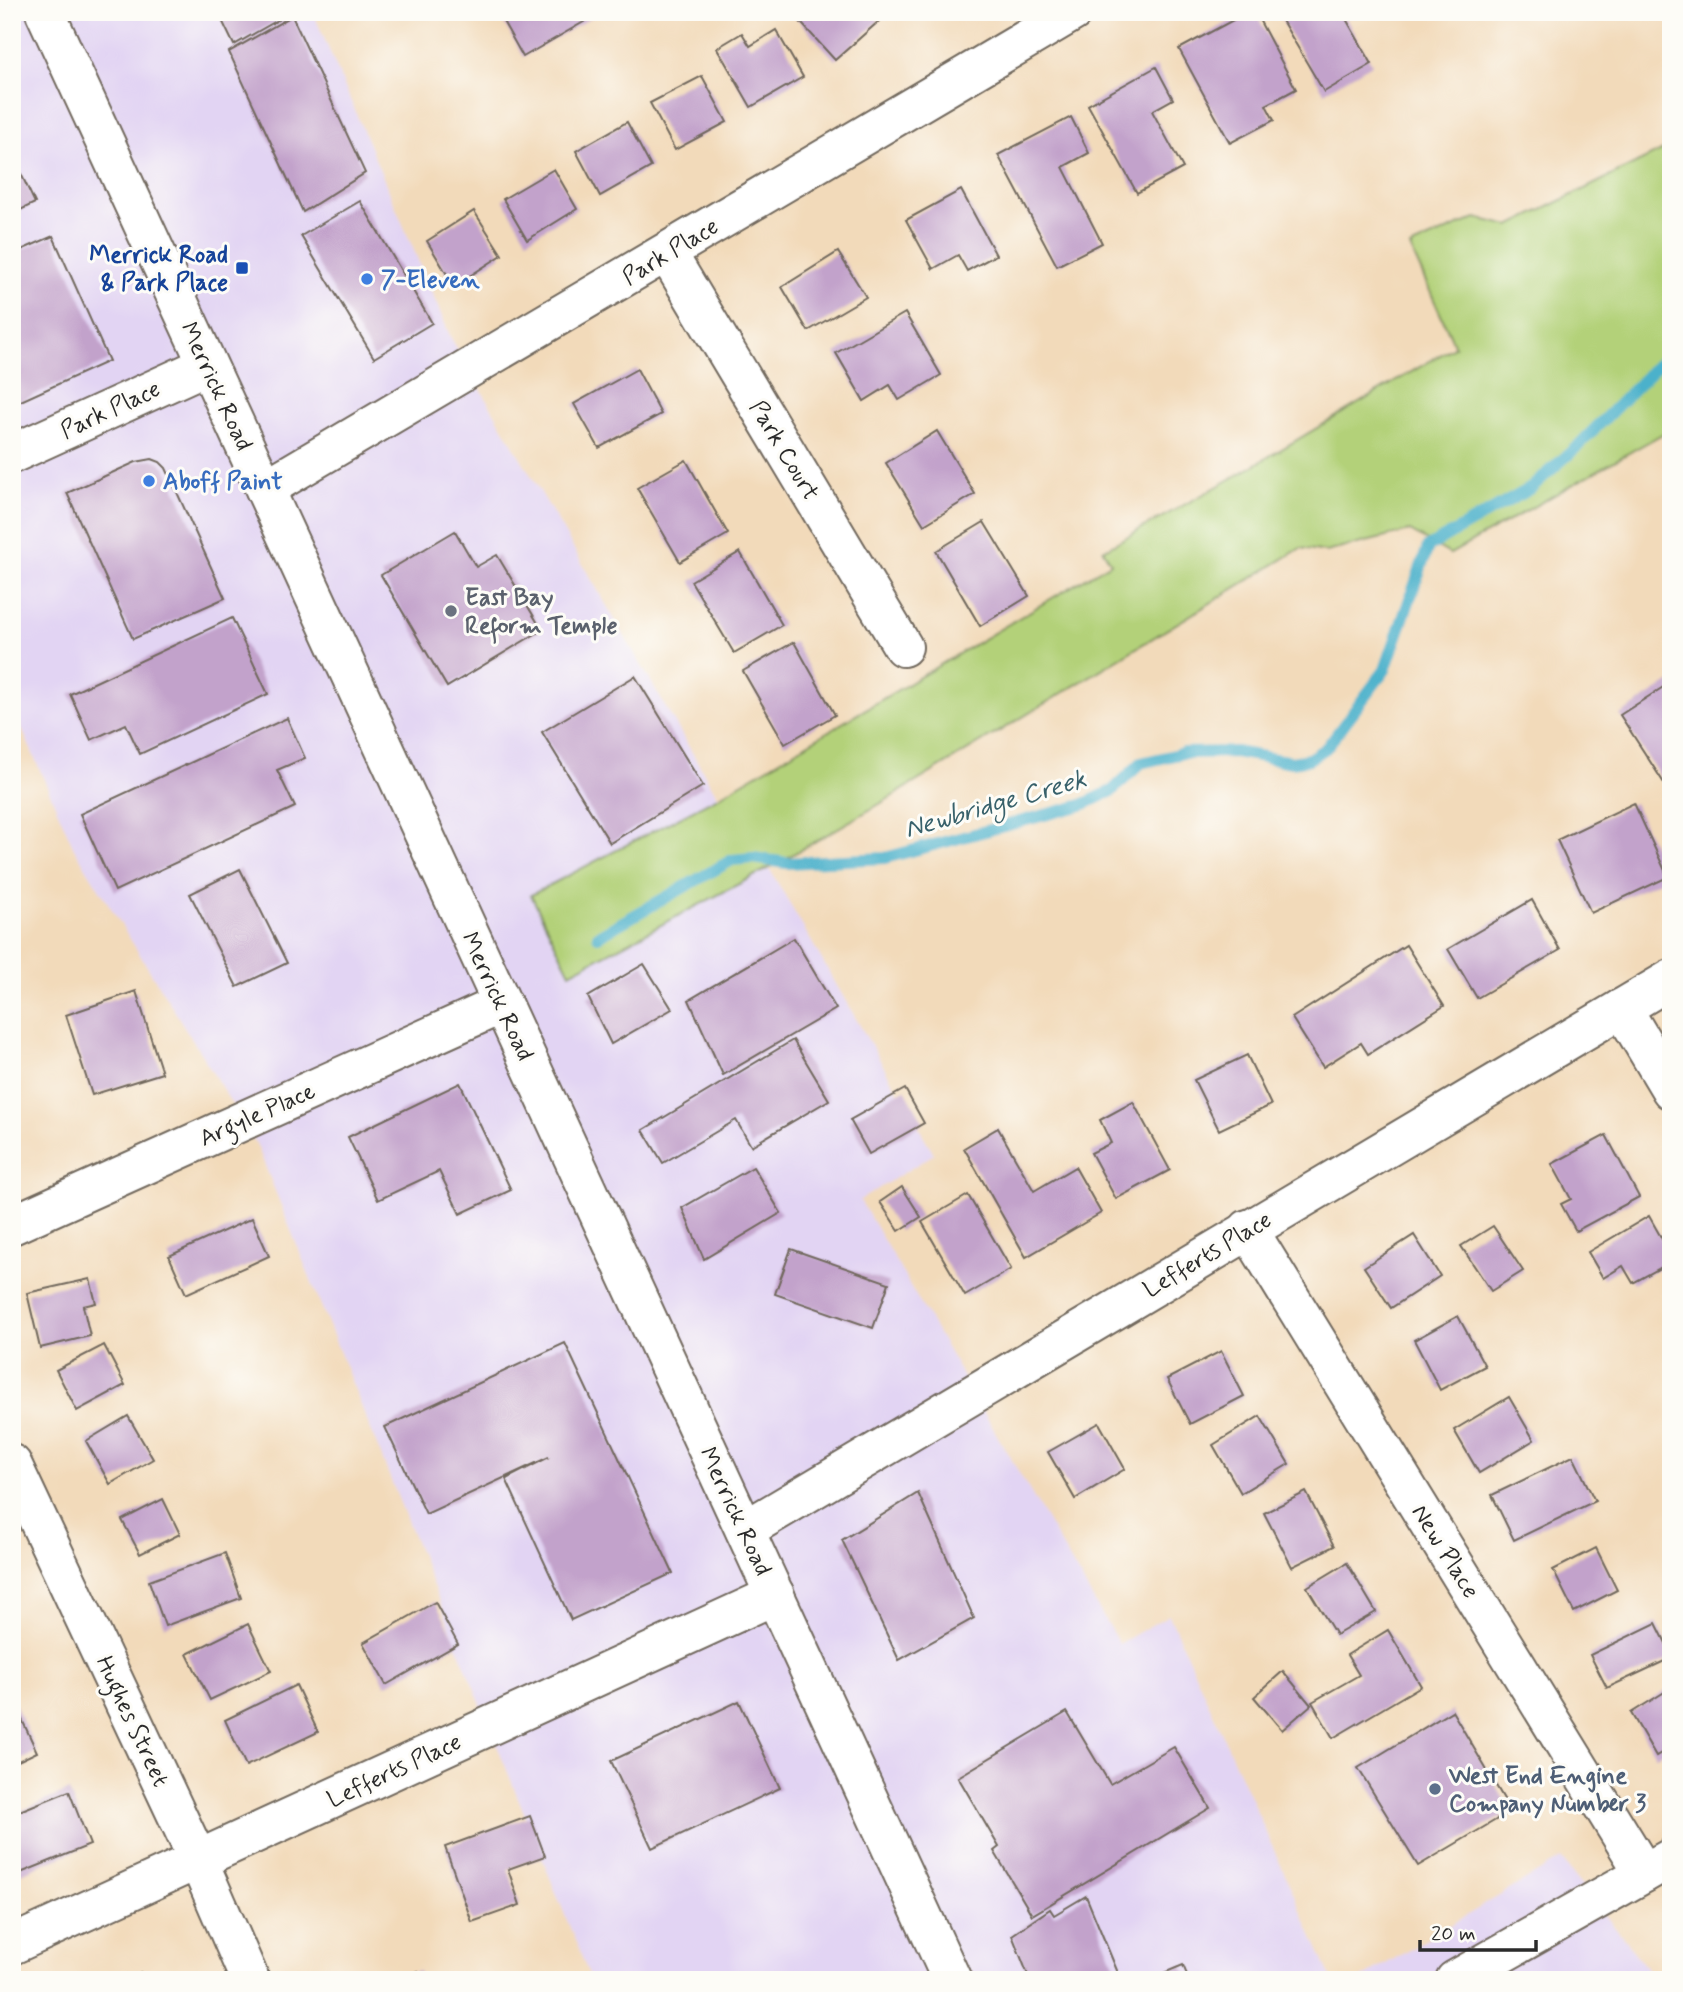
<svg xmlns="http://www.w3.org/2000/svg" width="1683" height="1992" font-family="Mynerve,sans-serif">
<style>
.built{fill:#e2d4f3}
.green{fill:#b3d179;stroke:#6f7e52;stroke-width:2}
.lines{fill:none;stroke-linecap:round;stroke-linejoin:round}
.stream{stroke:#4cb1cb;stroke-width:12}
.building{fill:#c2a2cb}
.minor-casing{stroke:#71685d;stroke-width:42}
.major-casing{stroke:#71685d;stroke-width:42}
.minor{stroke:#fff;stroke-width:38}
.major{stroke:#fff;stroke-width:38}
.transit-dot{fill:#1a4fb4;stroke:#fdfcf7;stroke-width:2.5}
.shop-dot{fill:#3f7fe0;stroke:#fdfcf7;stroke-width:2.5}
.worship-dot{fill:#6b7280;stroke:#fdfcf7;stroke-width:2.5}
.service-dot{fill:#5c6f8a;stroke:#fdfcf7;stroke-width:2.5}
.labels{text-anchor:middle;stroke-width:6;stroke-linejoin:round;paint-order:stroke}
.street-label{font-size:24px;fill:#2b2b2b;stroke:#fdfcf7}
.transit-label{font-size:24px;font-weight:bold;fill:#164399;stroke:#fdfcf7;text-anchor:end}
.shop-label{font-size:24px;font-weight:bold;fill:#366cbe;stroke:#fdfcf7;text-anchor:start}
.worship-label{font-size:24px;font-weight:bold;fill:#5b616d;stroke:#fdfcf7;text-anchor:start}
.service-label{font-size:24px;font-weight:bold;fill:#4e5e75;stroke:#fdfcf7;text-anchor:start}
.water-label{font-size:26px;font-style:italic;fill:#38616b;stroke:#fdfcf7}
</style>
<rect width="100%" height="100%" fill="#fdfcf7"/>
<filter id="ink" filterUnits="userSpaceOnUse"><feTurbulence type="fractalNoise" baseFrequency=".0143" numOctaves="2"/><feDisplacementMap in="SourceGraphic" scale="14" xChannelSelector="R" yChannelSelector="G"/><feConvolveMatrix kernelMatrix="1 2 1 2 8 2 1 2 1" color-interpolation-filters="sRGB"/></filter>
<filter id="wash" filterUnits="userSpaceOnUse"><feTurbulence type="fractalNoise" baseFrequency=".00686" numOctaves="4" result="noise"/><feDisplacementMap in="SourceGraphic" scale="28" xChannelSelector="R" yChannelSelector="G"/><feGaussianBlur stdDeviation="1.57" result="paint"/><feColorMatrix in="noise" values="0 0 0 0 0 0 0 0 0 0 0 0 0 0 0 0 0 1.4 0 .05"/><feComposite in="paint" operator="in"/></filter>
<g filter="url(#wash)">
<rect width="100%" height="100%" fill="#f2daba"/>
<g class="built">
<polygon points="12,12 313,12 451,338 718,797 769,868 934,1154 860,1200 1119,1644 1169,1615 1332,1980 591,1980 256,1143 74,848 12,706"/>
<polygon points="1561,1859 1649,1971 1652,1980 1359,1980"/>
</g>
<polygon class="green" points="1671,146 1671,429 1450,554 1410,531 1326,552 1301,548 878,805 769,868 570,973 531,895 718,797 1111,563 1103,550 1236,476 1455,346 1410,247 1476,218 1510,226"/>
<g class="lines">
<polyline class="stream" points="598,936 732,860 753,858 787,863 885,858 1082,805 1112,791 1141,763 1183,753 1235,752 1292,762 1309,759 1326,748 1385,670 1428,547 1531,488 1580,444 1671,351"/>
</g>
<g id="blocks">
<g class="building">
<polygon points="218,12 292,12 234,45"/>
<polygon points="506,12 601,12 523,57 500,16"/>
<polygon points="795,12 872,12 879,21 835,60 793,14"/>
<polygon points="1248,12 1255,12 1296,89 1266,105 1274,120 1230,143 1179,49"/>
<polygon points="1277,12 1342,12 1372,64 1324,92"/>
<polygon points="292,16 365,173 303,212 229,52"/>
<polygon points="776,30 803,77 751,107 717,48 742,33 750,46"/>
<polygon points="1156,67 1173,99 1152,111 1183,168 1137,193 1088,105"/>
<polygon points="702,76 727,122 675,150 650,103"/>
<polygon points="1071,117 1089,153 1063,167 1102,243 1057,266 998,155"/>
<polygon points="627,122 651,167 600,196 576,151"/>
<polygon points="12,155 35,203 12,214"/>
<polygon points="554,169 577,209 527,240 503,199"/>
<polygon points="961,190 996,255 967,271 958,255 933,269 906,220"/>
<polygon points="360,201 432,323 374,358 301,236"/>
<polygon points="474,211 502,255 454,286 427,241"/>
<polygon points="53,236 109,361 12,405 12,254"/>
<polygon points="838,252 866,297 808,331 782,287"/>
<polygon points="905,313 941,375 899,400 890,385 864,401 836,353"/>
<polygon points="637,369 661,414 599,448 574,404"/>
<polygon points="937,431 975,494 924,525 886,463"/>
<polygon points="152,459 160,462 166,468 225,598 133,639 67,493 136,462"/>
<polygon points="686,460 728,534 680,562 637,488"/>
<polygon points="984,522 1029,596 980,626 936,551"/>
<polygon points="455,531 476,567 497,555 542,630 447,687 381,575"/>
<polygon points="740,552 782,625 734,653 691,581"/>
<polygon points="232,618 268,694 140,754 126,724 91,740 70,694"/>
<polygon points="794,642 835,715 785,744 743,671"/>
<polygon points="635,676 703,786 610,843 542,732"/>
<polygon points="1671,682 1671,778 1664,783 1620,715"/>
<polygon points="287,718 305,758 277,770 295,807 115,891 80,814"/>
<polygon points="1634,803 1668,877 1591,913 1557,840"/>
<polygon points="240,869 287,963 237,987 190,894"/>
<polygon points="1532,900 1560,950 1477,998 1448,949"/>
<polygon points="794,938 836,1009 723,1075 689,1000"/>
<polygon points="1406,945 1444,1006 1368,1054 1361,1043 1323,1067 1292,1018"/>
<polygon points="644,964 672,1009 611,1044 588,997"/>
<polygon points="136,991 162,1073 92,1095 66,1015"/>
<polygon points="793,1040 829,1100 751,1146 736,1120 663,1163 643,1130"/>
<polygon points="1247,1055 1271,1105 1219,1130 1194,1080"/>
<polygon points="460,1083 511,1190 460,1214 439,1171 378,1200 348,1137"/>
<polygon points="905,1089 924,1123 869,1154 850,1120"/>
<polygon points="1133,1102 1170,1170 1116,1199 1091,1153 1111,1143 1100,1120"/>
<polygon points="12,1117 18,1131 12,1133"/>
<polygon points="998,1128 1034,1191 1075,1167 1101,1213 1026,1257 964,1148"/>
<polygon points="1606,1135 1639,1197 1576,1231 1561,1204 1571,1199 1552,1164"/>
<polygon points="753,1167 781,1213 704,1259 682,1208"/>
<polygon points="902,1187 921,1217 899,1231 880,1202"/>
<polygon points="968,1195 1011,1269 965,1296 922,1222"/>
<polygon points="1649,1216 1671,1255 1671,1262 1633,1283 1623,1266 1603,1278 1588,1252"/>
<polygon points="252,1218 269,1256 186,1294 169,1256"/>
<polygon points="1493,1226 1523,1271 1491,1291 1461,1246"/>
<polygon points="1414,1235 1440,1276 1391,1308 1364,1267"/>
<polygon points="791,1249 889,1283 873,1328 775,1294"/>
<polygon points="90,1279 96,1303 83,1306 90,1336 40,1348 27,1293"/>
<polygon points="1458,1316 1485,1366 1440,1390 1414,1340"/>
<polygon points="565,1343 673,1573 571,1620 506,1479 549,1457 426,1514 385,1427"/>
<polygon points="104,1345 125,1385 77,1411 56,1370"/>
<polygon points="1221,1351 1244,1396 1190,1424 1167,1379"/>
<polygon points="1509,1397 1534,1440 1479,1473 1454,1430"/>
<polygon points="128,1416 153,1459 110,1484 86,1441"/>
<polygon points="1260,1416 1289,1464 1241,1493 1213,1445"/>
<polygon points="1099,1423 1125,1469 1075,1499 1048,1452"/>
<polygon points="1573,1456 1595,1501 1514,1540 1492,1495"/>
<polygon points="1306,1492 1334,1546 1292,1567 1264,1513"/>
<polygon points="918,1493 974,1618 899,1660 842,1540"/>
<polygon points="163,1499 180,1534 140,1554 122,1520"/>
<polygon points="1596,1548 1617,1590 1574,1612 1553,1570"/>
<polygon points="225,1553 241,1598 165,1626 149,1581"/>
<polygon points="1347,1563 1376,1612 1336,1635 1307,1587"/>
<polygon points="435,1602 458,1644 386,1685 363,1643"/>
<polygon points="1656,1623 1671,1653 1671,1658 1607,1688 1590,1655"/>
<polygon points="248,1624 271,1671 210,1700 187,1654"/>
<polygon points="1388,1630 1421,1686 1333,1738 1312,1702 1359,1675 1347,1655"/>
<polygon points="1283,1671 1311,1705 1282,1730 1254,1697"/>
<polygon points="296,1685 318,1732 246,1766 225,1720"/>
<polygon points="1671,1688 1671,1747 1656,1756 1631,1713"/>
<polygon points="12,1698 37,1752 12,1764"/>
<polygon points="739,1701 780,1788 652,1848 611,1761"/>
<polygon points="1452,1711 1511,1811 1418,1866 1358,1768"/>
<polygon points="1067,1712 1110,1784 1174,1747 1210,1808 1032,1915 994,1851 999,1847 958,1777"/>
<polygon points="69,1791 90,1845 13,1876 12,1814"/>
<polygon points="530,1816 545,1856 508,1869 520,1905 472,1922 445,1847"/>
<polygon points="1086,1896 1121,1980 1030,1980 1012,1935 1050,1909 1054,1915"/>
<polygon points="1183,1965 1189,1980 1147,1980"/>
<polygon points="418,1971 421,1980 396,1980"/>
<polygon points="141,1973 144,1980 127,1980"/>
</g>
</g>
</g>
<g filter="url(#ink)">
<use href="#blocks" fill-opacity="0" stroke="#71685d" stroke-width="2"/>
<g class="lines">
<g class="minor-casing">
<g id="minor">
<polyline points="667,253 903,647"/>
<polyline points="12,454 207,365"/>
<polyline points="265,489 1073,12"/>
<polyline points="1622,1008 1671,1090"/>
<polyline points="12,1225 502,1004"/>
<polyline points="1248,1229 1644,1873"/>
<polyline points="12,1464 198,1860 250,1980"/>
<polyline points="745,1530 1671,979"/>
<polyline points="12,1945 775,1595"/>
<polyline points="1455,1980 1671,1858"/>
</g>
</g>
<g class="major-casing">
<polyline id="major" points="45,12 952,1980"/>
</g>
<use href="#minor" class="minor"/>
<use href="#major" class="major"/>
</g>
</g>
<rect class="transit-dot" x="235" y="261" width="14" height="14" rx="3.5"/>
<g class="shop-dot">
<circle cx="367" cy="279" r="7"/>
<circle cx="149" cy="481" r="7"/>
</g>
<circle class="worship-dot" cx="451" cy="611" r="7"/>
<circle class="service-dot" cx="1435" cy="1789" r="7"/>
<g class="labels">
<g class="street-label">
<text transform="translate(670 251) rotate(-31)" y="8">Park Place</text>
<text transform="translate(217 386) rotate(65)" y="8">Merrick Road</text>
<text transform="translate(110 409) rotate(-25)" y="8">Park Place</text>
<text transform="translate(785 450) rotate(59)" y="8">Park Court</text>
<text transform="translate(498 996) rotate(65)" y="8">Merrick Road</text>
<text transform="translate(257 1114) rotate(-24)" y="8">Argyle Place</text>
<text transform="translate(1207 1254) rotate(-31)" y="8">Lefferts Place</text>
<text transform="translate(736 1511) rotate(65)" y="8">Merrick Road</text>
<text transform="translate(1446 1551) rotate(58)" y="8">New Place</text>
<text transform="translate(133 1721) rotate(65)" y="8">Hughes Street</text>
<text transform="translate(394 1770) rotate(-25)" y="8">Lefferts Place</text>
</g>
<g class="transit-label">
<text x="228" y="262">Merrick Road<tspan x="228" dy="28">&amp; Park Place</tspan></text>
</g>
<g class="shop-label">
<text x="381" y="287">7-Eleven</text>
<text x="163" y="489">Aboff Paint</text>
</g>
<g class="worship-label">
<text x="465" y="605">East Bay<tspan x="465" dy="28">Reform Temple</tspan></text>
</g>
<g class="service-label">
<text x="1449" y="1783">West End Engine<tspan x="1449" dy="28">Company Number 3</tspan></text>
</g>
<g class="water-label">
<text transform="translate(995 803) rotate(-16)" y="9">Newbridge Creek</text>
</g>
</g>
<rect width="1683" height="1992" fill="none" stroke="#fdfcf7" stroke-width="42"/>
<path d="M1420 1940v10h116v-10" fill="none" stroke="#2b2b2b" stroke-width="3.5"/>
<text x="1431" y="1940" font-size="21" fill="#2b2b2b" stroke="#fdfcf7" stroke-width="5" paint-order="stroke">20 m</text>
</svg>
